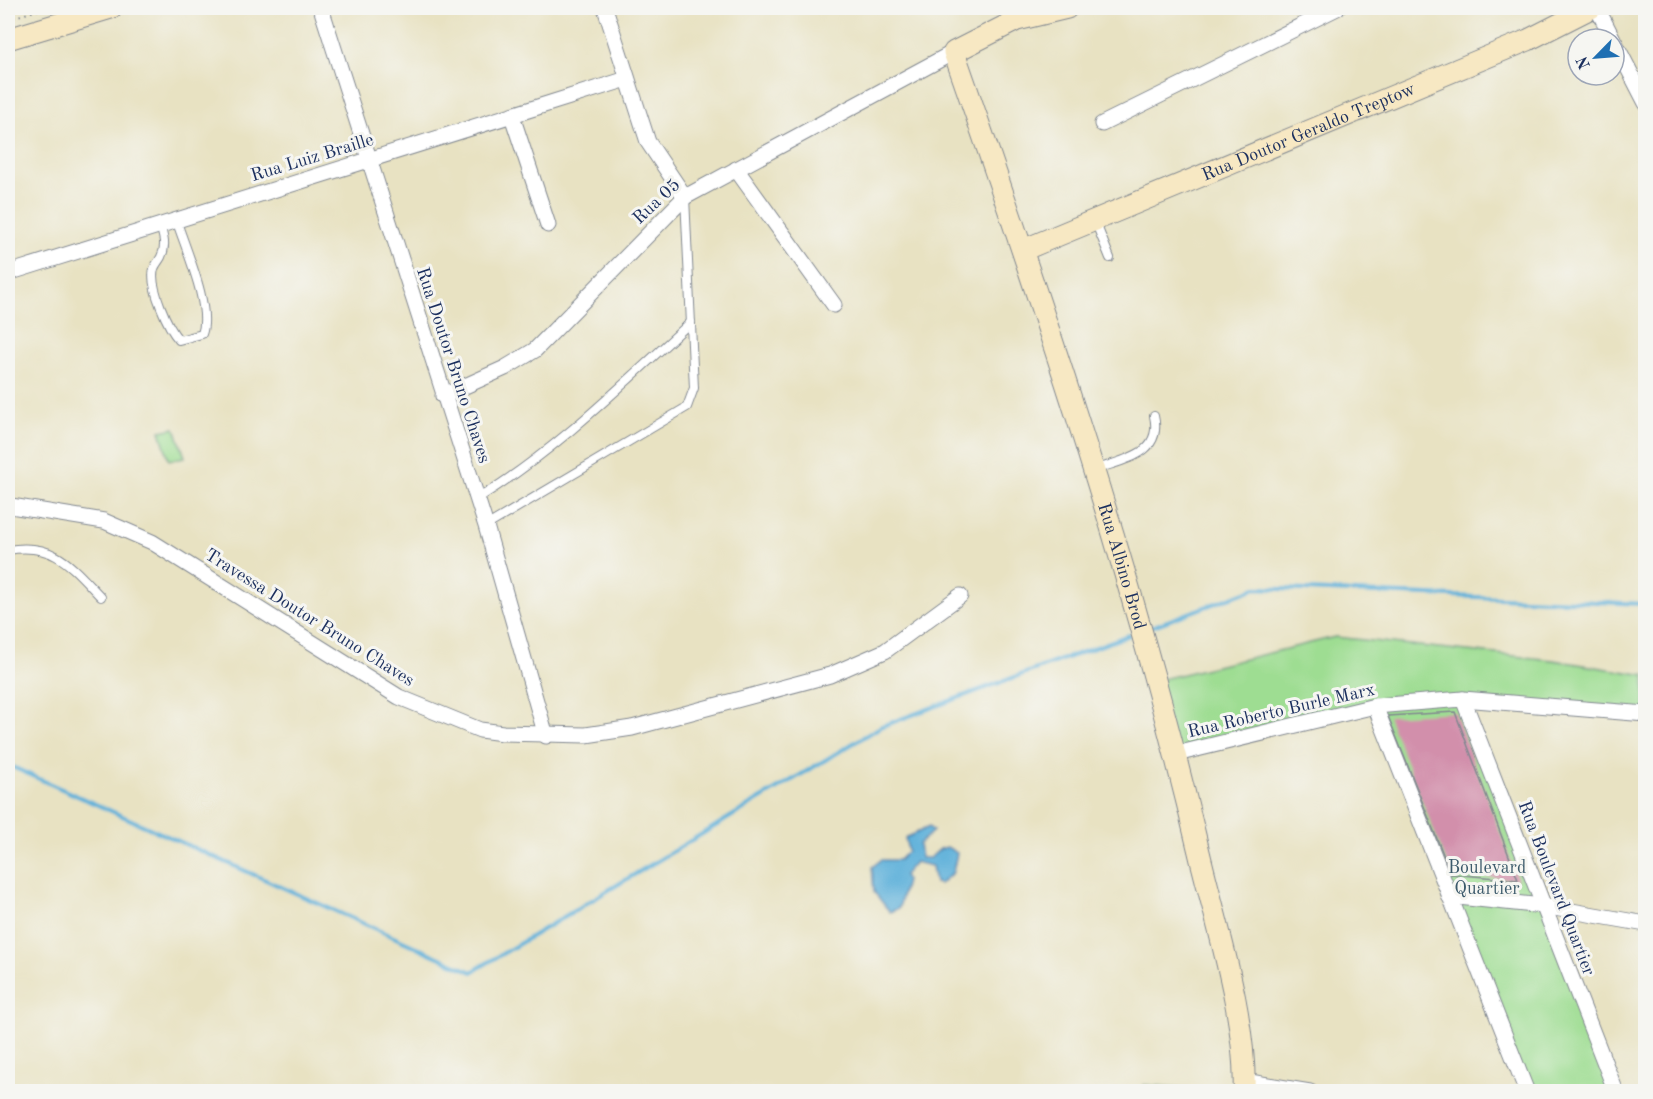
<svg xmlns="http://www.w3.org/2000/svg" width="1653" height="1099" font-family="'Old Standard TT',serif">
<style>
.green{fill:#9edd92;stroke:#5c8678;stroke-width:1.5}
.water{fill:#5fb1da;stroke:#3d709c;stroke-width:1.5}
.lines{fill:none;stroke-linecap:round;stroke-linejoin:round}
.stream{stroke:#5fb1da;stroke-width:4}
.building{fill:#d28fab}
.lane-casing{stroke:#828890;stroke-width:10}
.street-casing{stroke:#828890;stroke-width:17}
.secondary-casing{stroke:#828890;stroke-width:23}
.path{stroke:#828890;stroke-width:2;stroke-dasharray:1.5 4.5;stroke-linecap:butt}
.lane{stroke:#fff;stroke-width:8}
.street{stroke:#fff;stroke-width:15}
.secondary{stroke:#f7e8c3;stroke-width:21}
.labels{text-anchor:middle;stroke-width:6;stroke-linejoin:round;paint-order:stroke}
.street-label{font-size:18px;fill:#1b2f5e;stroke:#f6f6f2}
.park-label{font-size:18px;fill:#3c5a6b;stroke:#f6f6f2}
</style>
<rect width="100%" height="100%" fill="#f6f6f2"/>
<filter id="ink" filterUnits="userSpaceOnUse"><feTurbulence type="fractalNoise" baseFrequency=".0167" numOctaves="2"/><feDisplacementMap in="SourceGraphic" scale="12" xChannelSelector="R" yChannelSelector="G"/><feConvolveMatrix kernelMatrix="1 2 1 2 8 2 1 2 1" color-interpolation-filters="sRGB"/></filter>
<filter id="wash" filterUnits="userSpaceOnUse"><feTurbulence type="fractalNoise" baseFrequency=".008" numOctaves="4" result="noise"/><feDisplacementMap in="SourceGraphic" scale="24" xChannelSelector="R" yChannelSelector="G"/><feGaussianBlur stdDeviation="1.35" result="paint"/><feColorMatrix in="noise" values="0 0 0 0 0 0 0 0 0 0 0 0 0 0 0 0 0 1.4 0 .05"/><feComposite in="paint" operator="in"/></filter>
<g filter="url(#wash)">
<rect width="100%" height="100%" fill="#e8e2c2"/>
<g class="green">
<polygon points="175,428 185,457 169,460 160,431"/>
<polygon points="1335,637 1553,660 1645,675 1645,714 1463,699 1616,1091 1527,1091 1375,706 1176,754 1154,681"/>
<polygon points="1143,1085 1218,1091 1142,1091"/>
</g>
<polygon class="water" points="929,827 933,831 919,844 921,858 930,858 940,849 947,847 957,853 953,872 940,884 935,883 932,866 915,862 904,875 906,881 899,908 890,912 874,892 872,867 881,860 899,860 908,851 905,838"/>
<g class="lines">
<g class="stream">
<polyline points="1151,627 1256,588 1646,604"/>
<polyline points="8,765 472,972 882,726 1129,635"/>
</g>
</g>
<g id="blocks">
<polygon class="building" points="1455,712 1518,880 1451,874 1388,716"/>
</g>
</g>
<g filter="url(#ink)">
<use href="#blocks" fill-opacity="0" stroke="#828890" stroke-width="1.5"/>
<g class="lines">
<g class="lane-casing">
<g id="lane">
<polyline points="1095,221 1110,258"/>
<path d="M 160,225 C 163,236 167,245 161,257 C 159,261 155,265 154,269 C 149,286 168,328 179,340 L 202,334 C 212,307 185,248 176,219"/>
<path d="M 1095,470 C 1123,459 1163,455 1154,416"/>
<path d="M 477,499 C 556,451 624,383 691,322"/>
<polyline points="486,526 687,407 694,388 685,197"/>
<path d="M 8,550 C 55,542 71,566 101,597"/>
</g>
</g>
<g class="street-casing">
<g id="street">
<polyline points="321,8 486,526 546,736"/>
<polyline points="605,8 648,142 685,197"/>
<polyline points="1597,8 1613,39"/>
<polyline points="1614,41 1646,103"/>
<polyline points="512,116 548,225"/>
<polyline points="1102,124 1337,8"/>
<polyline points="736,169 834,305"/>
<polyline points="8,273 627,79"/>
<polyline points="443,396 505,368 535,350 685,197 954,52"/>
<polyline points="11,506 104,521 152,542 399,697 480,730 503,733 586,735 632,728 830,675 885,651 960,596"/>
<polyline points="1463,699 1616,1092"/>
<polyline points="1375,706 1527,1092"/>
<polyline points="1176,754 1375,706 1463,699 1646,714"/>
<polyline points="1449,896 1543,906 1646,924"/>
<polyline points="1244,1081 1310,1092"/>
</g>
</g>
<g class="secondary-casing">
<g id="secondary">
<path id="s1" d="M 1067,8 L 1017,20 L 954,52 C 1046,315 1135,581 1199,852 C 1216,924 1247,1018 1244,1092"/>
<polyline points="8,39 111,8"/>
<path id="s2" d="M 1023,250 L 1528,40 L 1591,8"/>
</g>
</g>
<polyline class="path" points="8,19 45,8"/>
<use href="#lane" class="lane"/>
<use href="#street" class="street"/>
<use href="#secondary" class="secondary"/>
</g>
</g>
<g class="labels">
<g class="street-label">
<text dy="6" stroke="none"><textPath href="#s2" startOffset="309">Rua Doutor Geraldo Treptow</textPath></text>
<text transform="translate(312 157) rotate(-17)" y="6">Rua Luiz Braille</text>
<text transform="translate(656 201) rotate(-43)" y="6">Rua 05</text>
<text transform="translate(454 365) rotate(72)" y="6">Rua Doutor Bruno Chaves</text>
<text dy="6" stroke="none"><textPath href="#s1" startOffset="663">Rua Albino Brod</textPath></text>
<text transform="translate(310 617) rotate(32)" y="6">Travessa Doutor Bruno Chaves</text>
<text transform="translate(1281 710) rotate(-13)" y="6">Rua Roberto Burle Marx</text>
<text transform="translate(1557 888) rotate(69)" y="6">Rua Boulevard Quartier</text>
</g>
<g class="park-label">
<text x="1487" y="873">Boulevard<tspan x="1487" dy="21">Quartier</tspan></text>
</g>
</g>
<rect width="1653" height="1099" fill="none" stroke="#f6f6f2" stroke-width="30"/>
<g transform="translate(1596 57) rotate(245)"><circle r="28" fill="#f6f6f2" stroke="#9ea6b7" stroke-width="1.5"/>
<path d="M0-4.5L10 22L0 15L-10 22Z" fill="#1f6fb2"/>
<text y="-9" font-size="16" font-weight="bold" text-anchor="middle" fill="#1b2f5e">N</text>
</g>
</svg>
